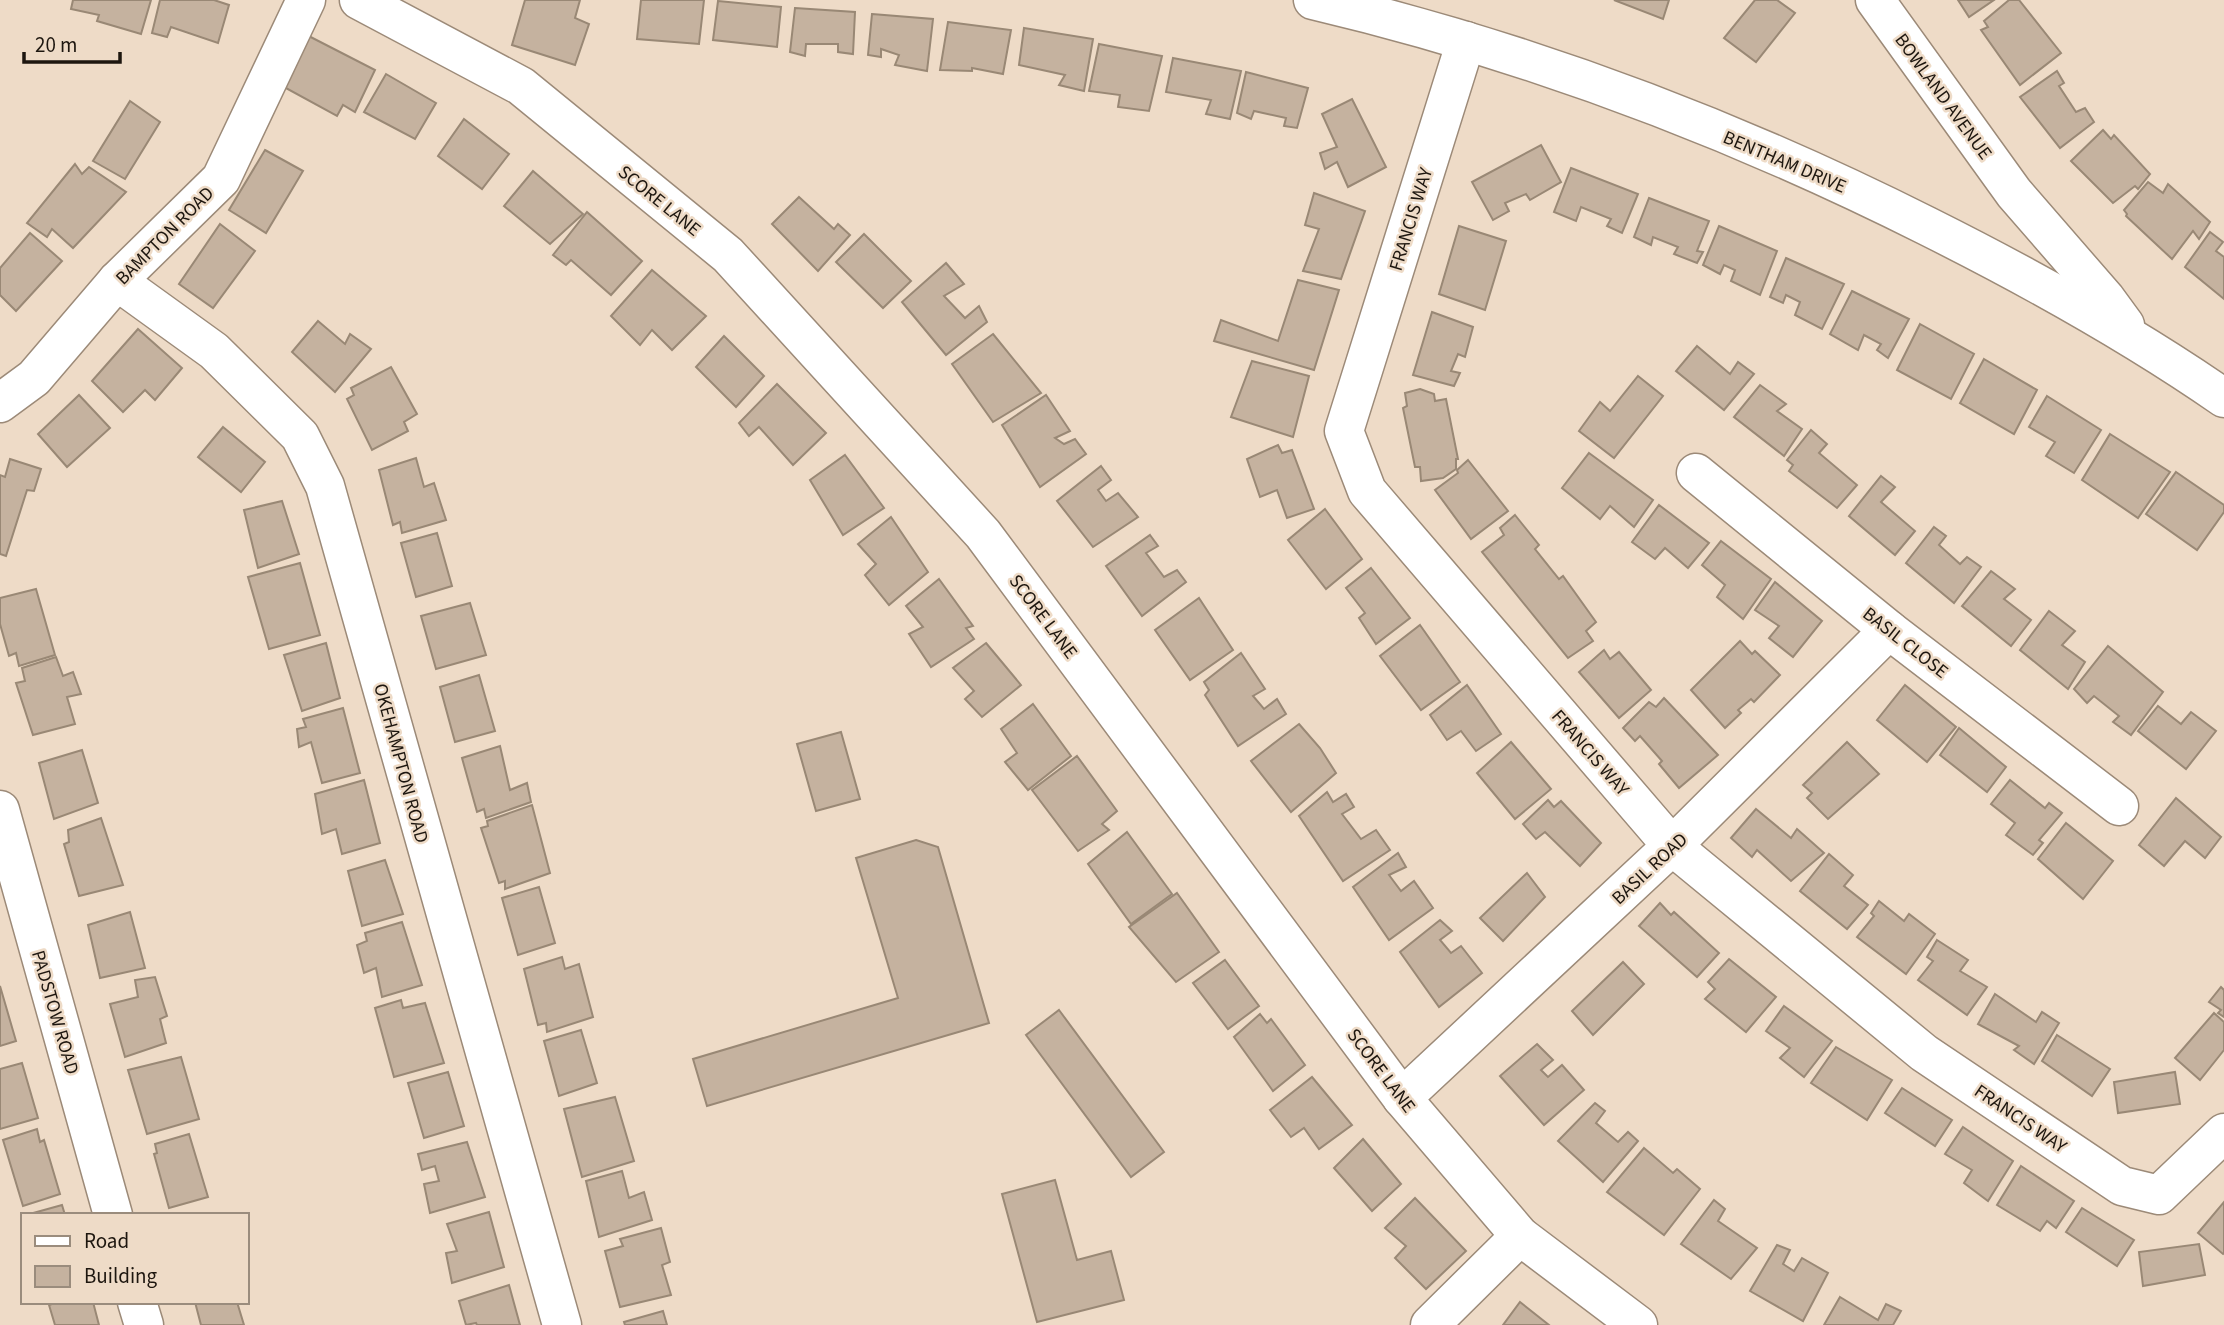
<svg xmlns="http://www.w3.org/2000/svg" width="2224" height="1325" font-family="'Source Sans 3',sans-serif">
<style>
.building{fill:#c5b29f;stroke:#998875;stroke-width:2}
.lines{fill:none;stroke-linecap:round;stroke-linejoin:round}
.minor-casing{stroke:#9c8a78;stroke-width:41}
.minor{stroke:#fff;stroke-width:38}
.labels{text-anchor:middle;stroke-width:5;stroke-linejoin:round;paint-order:stroke}
.street-label{font-size:19px;fill:#1d160f;stroke:#eedbc7}
</style>
<rect width="100%" height="100%" fill="#eedbc7"/>
<g class="building">
<polygon points="73,0 151,0 141,34 97,21 99,15 71,9"/>
<polygon points="160,0 214,0 229,5 218,43 171,27 167,37 152,33"/>
<polygon points="525,0 580,0 575,18 589,24 575,65 512,45"/>
<polygon points="641,0 704,0 699,44 637,39"/>
<polygon points="1614,0 1669,0 1663,19"/>
<polygon points="1755,0 1777,0 1795,13 1756,62 1724,38"/>
<polygon points="1958,0 1994,0 1969,17"/>
<polygon points="2009,0 2019,0 2061,53 2020,85 1981,30 1988,27 1984,21"/>
<polygon points="718,1 781,7 777,47 713,40"/>
<polygon points="795,8 855,12 853,54 838,52 838,44 806,44 805,56 790,52"/>
<polygon points="872,14 933,19 927,71 895,65 899,55 881,49 881,57 868,55"/>
<polygon points="948,22 1011,30 1003,74 972,68 972,71 940,70"/>
<polygon points="1024,28 1093,39 1084,91 1059,85 1065,75 1019,65"/>
<polygon points="297,30 375,70 355,112 343,105 337,116 273,81"/>
<polygon points="1099,44 1162,56 1149,111 1118,107 1120,95 1089,91"/>
<polygon points="1173,58 1241,71 1230,119 1206,114 1211,100 1166,92"/>
<polygon points="2057,71 2064,83 2059,86 2076,112 2085,108 2094,122 2060,148 2020,97"/>
<polygon points="1246,72 1308,88 1297,128 1284,126 1286,118 1254,111 1251,119 1237,113"/>
<polygon points="386,74 436,103 415,139 364,112"/>
<polygon points="1352,99 1386,167 1348,187 1337,162 1325,169 1320,153 1337,147 1322,114"/>
<polygon points="130,101 160,122 125,179 93,161"/>
<polygon points="464,119 509,154 482,189 438,156"/>
<polygon points="2103,130 2111,139 2114,135 2150,174 2138,189 2135,186 2113,203 2071,161"/>
<polygon points="1541,145 1561,182 1530,200 1526,194 1505,203 1509,211 1493,220 1472,182"/>
<polygon points="265,150 303,171 266,233 229,210"/>
<polygon points="75,164 82,174 89,167 126,192 73,248 52,229 47,237 27,223"/>
<polygon points="1571,168 1638,194 1622,233 1607,226 1611,219 1581,207 1576,221 1554,212"/>
<polygon points="533,171 583,214 550,244 504,206"/>
<polygon points="2148,182 2163,193 2168,184 2210,222 2199,239 2193,231 2172,259 2126,216 2127,214 2124,210"/>
<polygon points="1314,193 1365,211 1341,279 1303,271 1319,229 1305,225"/>
<polygon points="799,197 834,229 838,224 850,235 818,271 772,224"/>
<polygon points="1649,198 1709,221 1697,251 1703,252 1697,263 1674,254 1678,247 1653,237 1651,245 1634,237"/>
<polygon points="587,212 642,261 611,295 571,260 566,265 553,255"/>
<polygon points="220,224 255,251 213,308 179,284"/>
<polygon points="1459,226 1506,241 1485,310 1439,294"/>
<polygon points="1719,226 1777,251 1760,295 1731,281 1735,270 1724,265 1720,274 1703,265"/>
<polygon points="2210,232 2223,242 2216,251 2224,257 2224,299 2185,267"/>
<polygon points="30,233 62,261 16,311 0,295 0,268"/>
<polygon points="864,234 911,281 883,308 836,262"/>
<polygon points="1786,258 1844,284 1822,329 1795,315 1800,302 1786,295 1783,303 1770,297"/>
<polygon points="946,263 964,284 944,296 965,318 979,306 987,322 946,355 902,302"/>
<polygon points="652,270 706,316 672,350 652,330 640,345 611,316"/>
<polygon points="1298,280 1339,290 1314,370 1214,341 1221,320 1278,341"/>
<polygon points="1852,291 1909,319 1888,358 1877,350 1881,344 1864,335 1858,350 1830,334"/>
<polygon points="1432,312 1473,327 1465,357 1458,354 1451,371 1460,373 1454,386 1413,375"/>
<polygon points="318,321 345,344 350,334 371,349 335,392 292,352"/>
<polygon points="1920,324 1974,354 1951,399 1897,370"/>
<polygon points="138,329 182,368 155,400 145,390 123,412 92,381"/>
<polygon points="993,334 1041,393 993,422 952,364"/>
<polygon points="724,336 764,376 736,407 696,367"/>
<polygon points="1697,346 1730,374 1738,362 1754,374 1724,410 1676,371"/>
<polygon points="1984,359 2037,390 2014,434 1960,403"/>
<polygon points="1252,361 1309,376 1293,437 1231,417"/>
<polygon points="391,367 417,414 404,422 408,431 372,450 347,399 354,395 351,388"/>
<polygon points="1638,376 1663,396 1614,458 1579,431 1600,402 1610,411"/>
<polygon points="777,384 826,433 793,465 759,427 749,436 739,423"/>
<polygon points="1760,385 1786,404 1777,411 1802,429 1784,456 1734,417"/>
<polygon points="1420,389 1434,394 1435,401 1446,399 1458,459 1456,459 1456,469 1443,478 1421,481 1420,467 1415,467 1403,408 1407,406 1405,393"/>
<polygon points="79,395 110,428 67,467 38,434"/>
<polygon points="1046,395 1070,431 1055,438 1064,444 1075,439 1086,454 1040,487 1002,425"/>
<polygon points="2047,396 2101,430 2074,473 2046,456 2055,442 2029,427"/>
<polygon points="223,427 265,462 241,492 198,457"/>
<polygon points="1811,430 1827,444 1819,453 1857,485 1837,508 1789,471 1793,465 1787,460"/>
<polygon points="2110,434 2170,472 2138,518 2082,480"/>
<polygon points="1278,445 1282,453 1292,450 1314,509 1287,518 1277,490 1260,497 1247,459"/>
<polygon points="1589,453 1653,500 1634,527 1610,506 1600,519 1562,488"/>
<polygon points="845,455 884,508 843,535 810,480"/>
<polygon points="416,458 424,487 434,483 446,520 402,533 400,522 393,525 379,470"/>
<polygon points="10,459 41,469 34,491 27,490 6,556 0,554 0,475 5,477"/>
<polygon points="1468,460 1508,511 1471,539 1435,490 1458,473 1457,470"/>
<polygon points="1101,466 1111,480 1098,490 1106,501 1118,493 1138,517 1093,547 1057,501"/>
<polygon points="2176,472 2224,505 2224,512 2197,550 2146,514"/>
<polygon points="1881,476 1895,487 1881,502 1915,531 1895,555 1849,516"/>
<polygon points="282,501 299,554 258,568 244,510"/>
<polygon points="1659,505 1709,543 1688,568 1665,548 1655,559 1632,542"/>
<polygon points="1325,509 1362,559 1326,589 1288,540"/>
<polygon points="1515,515 1539,545 1535,549 1559,579 1563,576 1596,622 1586,631 1593,641 1568,658 1482,552 1504,535 1500,528"/>
<polygon points="891,517 928,572 889,605 865,575 876,564 858,544"/>
<polygon points="1934,527 1946,536 1939,545 1960,564 1967,557 1981,567 1954,603 1906,563"/>
<polygon points="437,533 452,586 416,597 401,543"/>
<polygon points="1150,535 1158,546 1146,553 1164,577 1177,570 1186,582 1142,616 1106,566"/>
<polygon points="1721,541 1771,579 1743,619 1717,597 1725,585 1702,565"/>
<polygon points="300,563 320,635 269,649 248,577"/>
<polygon points="1371,568 1410,618 1376,644 1359,618 1365,613 1346,588"/>
<polygon points="1991,571 2015,589 2004,599 2031,620 2011,646 1962,606"/>
<polygon points="939,579 973,626 966,628 974,639 931,667 909,634 923,627 906,606"/>
<polygon points="1775,582 1822,621 1793,657 1769,638 1779,626 1755,610"/>
<polygon points="36,589 55,655 19,666 16,653 9,656 0,624 0,598"/>
<polygon points="1199,598 1233,650 1190,680 1155,630"/>
<polygon points="470,603 486,655 436,669 421,616"/>
<polygon points="2049,611 2075,631 2062,645 2085,662 2068,689 2020,650"/>
<polygon points="1420,625 1460,682 1421,710 1380,656"/>
<polygon points="1740,641 1752,654 1755,651 1780,675 1754,702 1751,699 1738,710 1741,713 1725,728 1691,690"/>
<polygon points="326,643 340,698 302,711 284,655"/>
<polygon points="986,643 1021,685 982,717 965,699 974,691 953,668"/>
<polygon points="2108,646 2163,692 2131,735 2113,722 2119,716 2094,696 2087,703 2074,689"/>
<polygon points="1604,650 1610,659 1619,652 1651,690 1619,718 1579,672"/>
<polygon points="1241,653 1265,689 1253,696 1264,709 1277,699 1286,714 1238,746 1205,695 1209,690 1204,682"/>
<polygon points="56,657 63,676 73,672 81,694 67,697 75,724 33,735 16,683 25,681 22,668"/>
<polygon points="479,675 495,731 455,742 440,687"/>
<polygon points="1467,685 1501,734 1476,751 1461,731 1447,740 1430,715"/>
<polygon points="1905,685 1956,727 1927,762 1877,720"/>
<polygon points="1664,698 1718,755 1679,788 1659,764 1662,761 1640,736 1635,741 1623,728 1649,702 1656,707"/>
<polygon points="1033,704 1071,756 1028,790 1005,762 1017,753 1001,729"/>
<polygon points="2158,706 2181,724 2191,712 2216,731 2186,769 2138,731"/>
<polygon points="343,708 360,773 322,783 311,742 299,747 297,729 306,727 303,719"/>
<polygon points="1299,724 1320,748 1336,773 1291,812 1251,761"/>
<polygon points="1959,728 2006,767 1987,792 1940,755"/>
<polygon points="841,732 860,799 816,811 797,744"/>
<polygon points="1511,742 1551,789 1515,819 1477,773"/>
<polygon points="1847,742 1879,774 1828,819 1807,798 1812,793 1803,785"/>
<polygon points="500,746 510,790 527,783 531,802 486,818 484,809 477,812 462,758"/>
<polygon points="82,750 98,803 54,819 39,763"/>
<polygon points="1077,756 1117,811 1102,824 1109,830 1078,851 1032,790"/>
<polygon points="364,780 380,843 342,854 336,829 322,834 315,794"/>
<polygon points="2010,780 2045,808 2049,803 2062,813 2039,840 2043,843 2033,855 2006,835 2015,823 1991,804"/>
<polygon points="1327,792 1333,802 1346,794 1354,807 1342,814 1361,839 1376,830 1390,850 1343,881 1299,816"/>
<polygon points="2176,798 2221,837 2205,858 2185,841 2164,866 2139,845"/>
<polygon points="1548,800 1554,807 1561,801 1601,843 1580,866 1545,832 1536,839 1523,824"/>
<polygon points="532,805 550,873 505,889 505,881 499,883 481,828 488,826 487,821"/>
<polygon points="1756,809 1791,838 1797,829 1824,853 1791,881 1757,850 1752,857 1731,838"/>
<polygon points="101,818 123,885 79,896 64,844 69,842 68,830"/>
<polygon points="2066,823 2113,861 2083,899 2038,859"/>
<polygon points="1127,832 1172,894 1131,924 1088,864"/>
<polygon points="916,840 938,847 989,1023 707,1106 693,1059 898,998 856,858"/>
<polygon points="1398,853 1406,867 1389,875 1401,891 1414,881 1433,908 1389,940 1353,887"/>
<polygon points="1829,854 1853,875 1844,886 1868,905 1847,929 1800,891"/>
<polygon points="385,860 403,914 362,926 348,871"/>
<polygon points="1527,873 1545,897 1503,941 1480,918"/>
<polygon points="539,887 555,943 518,955 502,898"/>
<polygon points="1177,893 1219,952 1176,982 1129,927"/>
<polygon points="1879,901 1904,921 1909,914 1935,934 1906,974 1857,937 1874,916 1871,913"/>
<polygon points="1660,903 1671,915 1674,912 1719,953 1697,977 1639,926"/>
<polygon points="130,912 145,968 100,978 88,925"/>
<polygon points="1440,920 1452,931 1440,940 1451,953 1461,946 1482,973 1439,1007 1400,952"/>
<polygon points="402,922 422,985 382,997 376,968 364,973 357,945 367,941 365,933"/>
<polygon points="1937,940 1968,960 1960,971 1987,987 1967,1015 1918,980 1933,961 1927,957"/>
<polygon points="562,957 565,969 579,964 593,1017 547,1032 546,1023 538,1025 524,969"/>
<polygon points="1729,959 1776,997 1746,1032 1705,999 1715,989 1708,982"/>
<polygon points="1225,960 1259,1006 1228,1029 1193,983"/>
<polygon points="1623,962 1644,984 1593,1035 1572,1011"/>
<polygon points="155,977 167,1016 160,1019 166,1043 125,1057 110,1004 138,997 135,980"/>
<polygon points="0,986 16,1041 0,1046"/>
<polygon points="2221,987 2224,990 2224,1017 2218,1013 2221,1010 2209,1002"/>
<polygon points="1995,994 2036,1022 2042,1012 2059,1023 2034,1064 2014,1050 2019,1046 1978,1024"/>
<polygon points="401,1000 403,1008 425,1003 444,1063 394,1077 375,1008"/>
<polygon points="1784,1006 1832,1041 1804,1077 1780,1058 1790,1048 1766,1031"/>
<polygon points="1059,1010 1164,1152 1131,1177 1026,1035"/>
<polygon points="2214,1013 2224,1022 2224,1050 2200,1080 2175,1058"/>
<polygon points="1260,1014 1267,1023 1271,1019 1305,1065 1273,1091 1234,1037"/>
<polygon points="581,1030 597,1083 559,1096 544,1041"/>
<polygon points="2057,1035 2110,1069 2092,1096 2042,1061"/>
<polygon points="1537,1044 1553,1060 1541,1070 1548,1077 1562,1065 1584,1090 1544,1125 1500,1076"/>
<polygon points="1836,1047 1892,1080 1867,1120 1811,1083"/>
<polygon points="181,1057 199,1119 147,1134 128,1070"/>
<polygon points="22,1063 38,1118 0,1129 0,1069"/>
<polygon points="448,1072 464,1126 424,1138 408,1083"/>
<polygon points="2175,1072 2180,1104 2118,1113 2114,1082"/>
<polygon points="1312,1077 1352,1125 1319,1149 1304,1128 1291,1137 1270,1110"/>
<polygon points="1902,1088 1952,1120 1935,1146 1885,1113"/>
<polygon points="615,1097 634,1161 582,1177 564,1109"/>
<polygon points="1595,1103 1605,1111 1596,1123 1618,1142 1628,1132 1638,1141 1603,1182 1558,1141"/>
<polygon points="1963,1127 2013,1161 1988,1201 1964,1183 1972,1170 1945,1154"/>
<polygon points="37,1129 40,1142 44,1140 60,1194 23,1206 3,1140"/>
<polygon points="189,1134 208,1197 169,1208 154,1154 157,1153 155,1144"/>
<polygon points="1363,1139 1401,1184 1372,1211 1334,1168"/>
<polygon points="467,1142 485,1197 430,1213 424,1184 439,1181 435,1166 422,1170 418,1154"/>
<polygon points="1644,1148 1673,1173 1677,1169 1700,1189 1664,1235 1607,1192"/>
<polygon points="2021,1166 2074,1201 2056,1228 2047,1221 2040,1231 1997,1205"/>
<polygon points="622,1171 629,1198 644,1192 652,1220 599,1237 586,1181"/>
<polygon points="1055,1180 1077,1260 1111,1251 1124,1300 1037,1322 1002,1194"/>
<polygon points="1415,1198 1466,1251 1426,1289 1395,1258 1406,1246 1385,1228"/>
<polygon points="1714,1200 1725,1209 1718,1221 1757,1248 1731,1279 1681,1244"/>
<polygon points="2224,1202 2224,1253 2223,1254 2198,1233"/>
<polygon points="62,1205 65,1215 26,1215"/>
<polygon points="2082,1208 2134,1240 2117,1266 2066,1232"/>
<polygon points="489,1212 504,1267 452,1283 446,1253 457,1251 447,1224"/>
<polygon points="661,1228 670,1262 662,1265 671,1295 620,1307 605,1251 623,1246 620,1239"/>
<polygon points="2199,1244 2205,1275 2143,1286 2139,1252"/>
<polygon points="1777,1245 1790,1250 1783,1264 1794,1271 1802,1258 1828,1273 1803,1321 1750,1291"/>
<polygon points="509,1285 520,1325 477,1325 476,1323 466,1325 459,1301"/>
<polygon points="1840,1297 1878,1320 1886,1304 1901,1311 1893,1325 1824,1325"/>
<polygon points="58,1302 93,1302 99,1325 55,1325 49,1305"/>
<polygon points="195,1302 237,1302 244,1325 201,1325"/>
<polygon points="1520,1302 1549,1325 1503,1325"/>
<polygon points="663,1311 667,1325 625,1325 624,1322"/>
</g>
<g class="lines">
<g class="minor-casing">
<g id="minor">
<polyline points="359,0 521,86 728,255 983,534 1402,1098 1520,1236 1638,1325"/>
<path d="M 1313,0 C 1525,50 1732,128 1927,226 C 2029,277 2130,333 2224,398"/>
<polyline points="1875,0 2014,193 2106,299 2125,325"/>
<polyline points="1466,41 1344,431 1367,491 1672,846 1924,1053 2122,1186 2159,1195 2224,1133"/>
<polyline points="117,281 214,351 300,436 325,486 562,1325"/>
<polyline points="0,403 34,378 117,281 221,179 306,0"/>
<polyline points="1696,473 1889,630 2119,806"/>
<polyline points="0,810 113,1215"/>
<polyline points="1402,1098 1672,846 1889,630"/>
<polyline points="137,1302 144,1325"/>
<polyline points="1430,1325 1520,1236"/>
</g>
</g>
<use href="#minor" class="minor"/>
</g>
<g class="labels">
<g class="street-label">
<text transform="translate(1944 96) rotate(54)" y="7">BOWLAND AVENUE</text>
<text transform="translate(1785 161) rotate(23)" y="7">BENTHAM DRIVE</text>
<text transform="translate(660 200) rotate(39)" y="7">SCORE LANE</text>
<text transform="translate(1410 219) rotate(-73)" y="7">FRANCIS WAY</text>
<text transform="translate(164 235) rotate(-45)" y="7">BAMPTON ROAD</text>
<text transform="translate(1044 616) rotate(53)" y="7">SCORE LANE</text>
<text transform="translate(1906 642) rotate(38)" y="7">BASIL CLOSE</text>
<text transform="translate(1591 752) rotate(49)" y="7">FRANCIS WAY</text>
<text transform="translate(402 763) rotate(75)" y="7">OKEHAMPTON ROAD</text>
<text transform="translate(1649 868) rotate(-43)" y="7">BASIL ROAD</text>
<text transform="translate(56 1012) rotate(74)" y="7">PADSTOW ROAD</text>
<text transform="translate(1382 1070) rotate(53)" y="7">SCORE LANE</text>
<text transform="translate(2021 1118) rotate(34)" y="7">FRANCIS WAY</text>
</g>
</g>
<rect x="21" y="1213" width="228" height="91" fill="#eedbc7" stroke="#9a8c7d" stroke-width="2"/>
<rect x="35" y="1236" width="35" height="10" fill="#ffffff" stroke="#9a8c7d" stroke-width="2"/>
<text x="84" y="1248" font-size="21" fill="#1d160f">Road</text>
<rect x="35" y="1266" width="35" height="21" fill="#c5b29f" stroke="#9a8c7d" stroke-width="2"/>
<text x="84" y="1283" font-size="21" fill="#1d160f">Building</text>
<path d="M24 52v10h96v-10" fill="none" stroke="#1d160f" stroke-width="3.5"/>
<text x="35" y="52" font-size="21" fill="#1d160f" stroke="#eedbc7" stroke-width="5" paint-order="stroke">20 m</text>
</svg>
